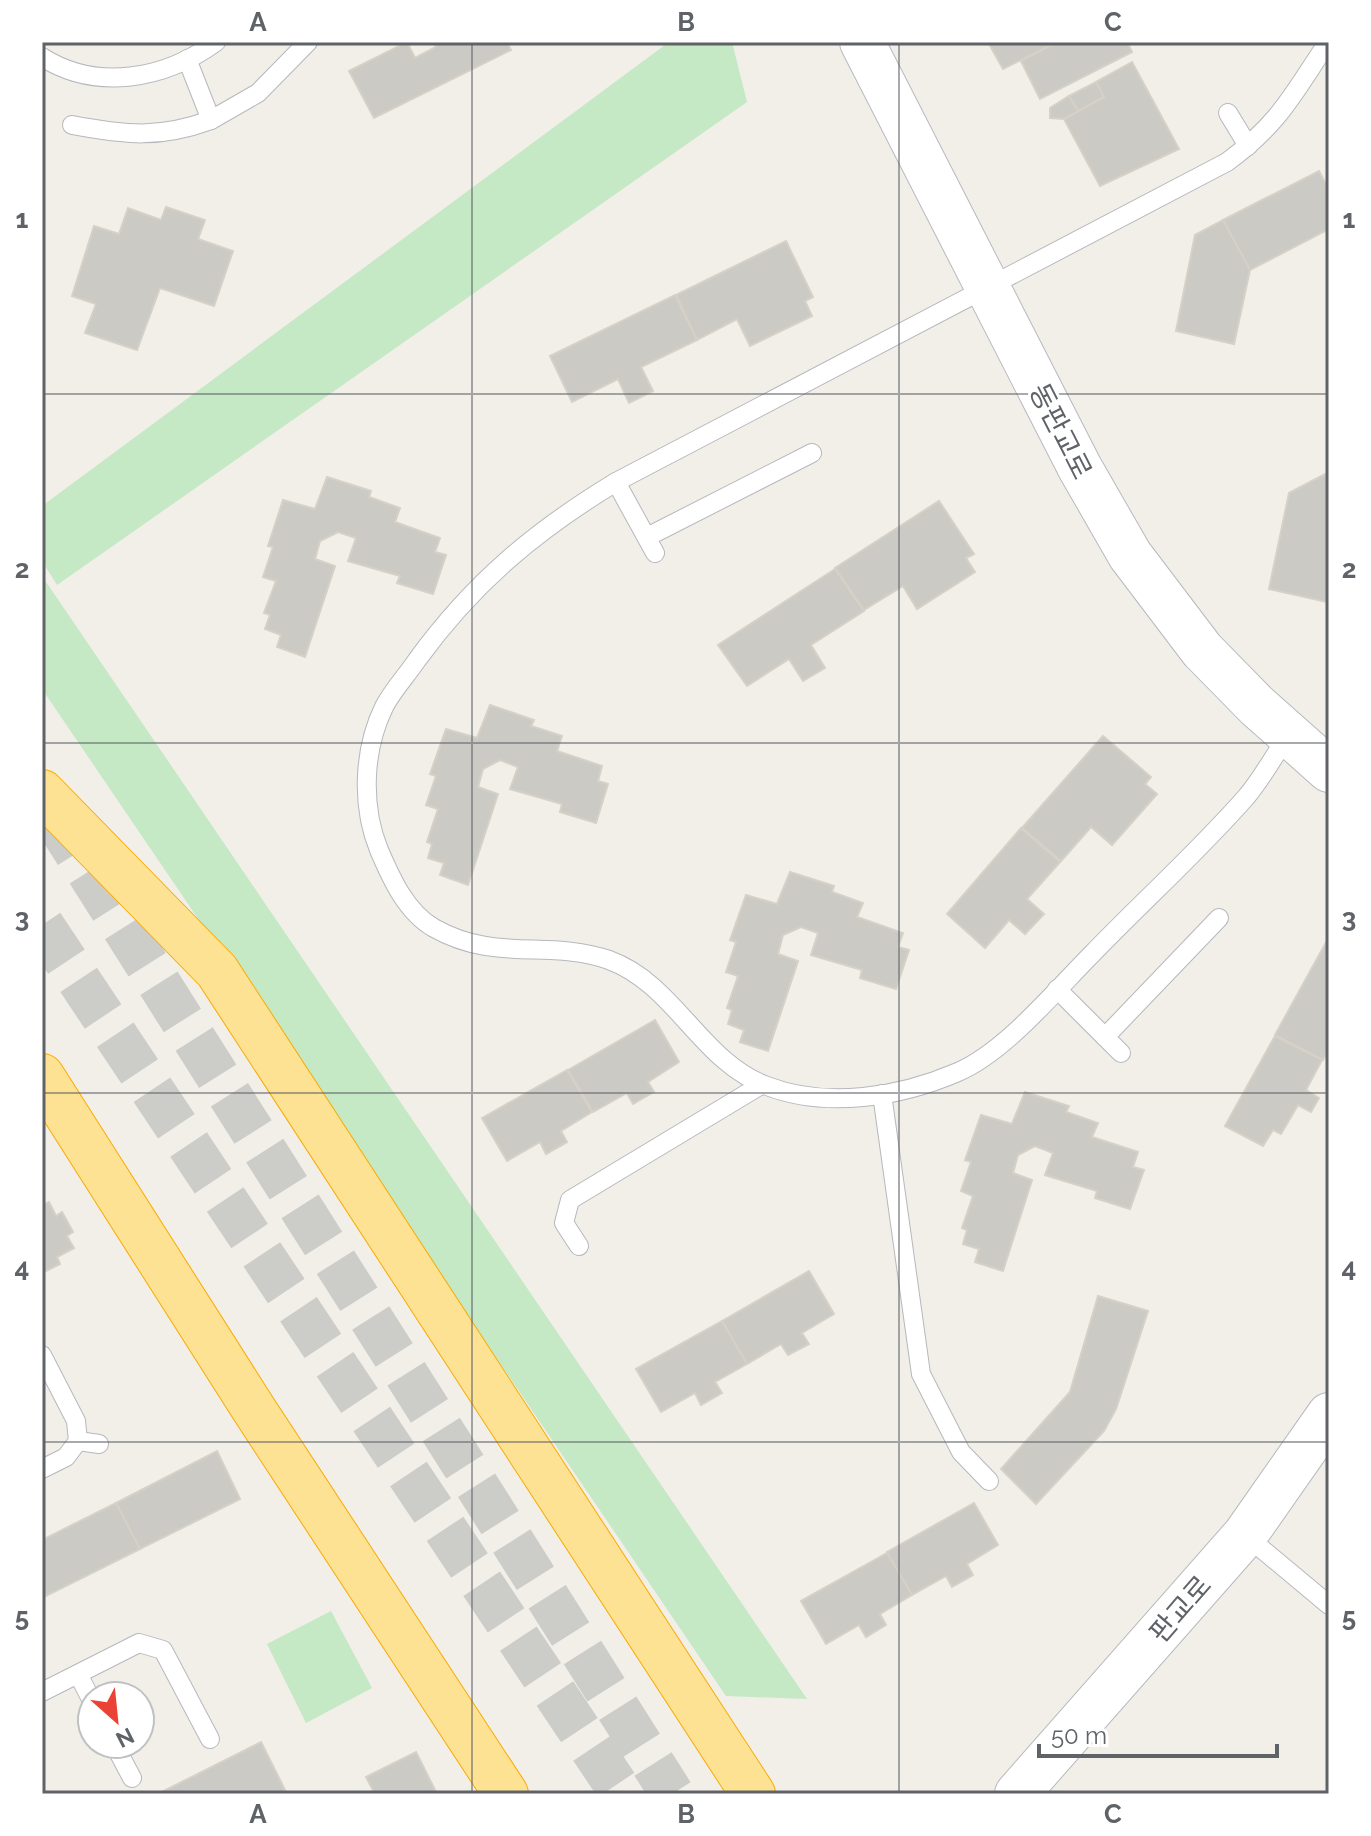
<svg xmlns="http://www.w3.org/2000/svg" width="1371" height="1836" font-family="Raleway,'Noto Sans KR',sans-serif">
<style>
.green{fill:#c5e8c5}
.building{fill:#cccac5;stroke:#d6d1c6;stroke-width:2}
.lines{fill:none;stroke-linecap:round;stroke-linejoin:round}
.highway-tunnel{stroke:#ccccc8;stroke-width:44;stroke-dasharray:44 22;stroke-linecap:butt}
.lane-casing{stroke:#b5b8bc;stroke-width:20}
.secondary-casing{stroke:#b6babf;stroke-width:46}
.highway-casing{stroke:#f9ab00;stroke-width:46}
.lane{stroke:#fff;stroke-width:18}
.secondary{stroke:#fff;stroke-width:44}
.highway{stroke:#fde293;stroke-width:44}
.grid{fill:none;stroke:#5f6368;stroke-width:2;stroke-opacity:0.55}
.labels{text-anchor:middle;stroke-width:6;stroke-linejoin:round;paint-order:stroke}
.street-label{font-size:28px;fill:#5f6368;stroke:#fff}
.neatline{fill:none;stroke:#5f6368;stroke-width:3}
.grid-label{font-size:26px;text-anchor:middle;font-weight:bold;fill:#5f6368}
</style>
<rect width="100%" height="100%" fill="#f1efe8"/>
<g class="green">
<polygon points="669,42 732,42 747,102 57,585 42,561 42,506"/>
<polygon points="42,576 807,1699 726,1696 42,689"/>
<polygon points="331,1611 372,1688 306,1723 267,1644"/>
</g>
<g class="building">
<polygon points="407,42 415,58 436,47 433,42 507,42 511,50 374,118 349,71"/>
<polygon points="988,42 1057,42 1003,69"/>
<polygon points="1057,42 1127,42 1132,52 1040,99 1021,61"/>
<polygon points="1132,62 1179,149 1100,186 1064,119 1104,97 1096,82"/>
<polygon points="1096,82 1104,97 1078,111 1069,96"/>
<polygon points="1069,96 1078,111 1064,119 1050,118 1050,108"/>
<polygon points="1319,171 1329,190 1329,229 1250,270 1223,220"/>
<polygon points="166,207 205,220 198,239 233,251 214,306 160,288 137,350 85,333 96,304 72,296 94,226 119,234 128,208 161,220"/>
<polygon points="1223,220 1250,270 1234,344 1176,331 1195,235"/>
<polygon points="786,241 813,297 805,301 812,316 750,346 737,319 697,340 676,295"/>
<polygon points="675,295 697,340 641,367 653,391 629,403 618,379 572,402 550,356"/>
<polygon points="1329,472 1327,602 1269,589 1289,493"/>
<polygon points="327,477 371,491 369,497 400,508 395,522 440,538 435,552 446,555 433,594 397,583 400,576 348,561 356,538 338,532 320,541 315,559 335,566 305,657 277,647 281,635 265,629 270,615 264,613 276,581 263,577 273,547 268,546 283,500 315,509"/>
<polygon points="939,501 974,554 966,558 975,572 917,609 903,586 864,610 835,568"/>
<polygon points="835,569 864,611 811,645 825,668 803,681 789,659 747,686 718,645"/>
<polygon points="490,705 534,720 531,726 562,736 557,751 602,766 598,781 608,784 596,823 560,812 562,804 510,789 518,767 500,760 483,769 478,787 498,794 468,885 440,875 444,863 428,858 432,844 427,842 438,809 426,805 436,776 430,774 446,729 477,738"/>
<polygon points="1103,736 1151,777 1145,784 1157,794 1112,845 1091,827 1061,861 1022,828"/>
<polygon points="1021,828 1060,862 1027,899 1044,914 1025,934 1009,920 985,948 947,914"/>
<polygon points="790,872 834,886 832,892 863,903 857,917 903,933 898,947 909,950 896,989 860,978 862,970 811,955 818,933 801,927 783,935 778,954 798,961 768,1051 740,1042 744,1030 728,1024 732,1010 727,1008 738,976 726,972 736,942 730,940 746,895 777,904"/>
<polygon points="1329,937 1329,1049 1323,1060 1275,1035"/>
<polygon points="655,1020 679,1062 648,1082 654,1092 633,1104 627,1093 593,1112 568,1070"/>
<polygon points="1275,1036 1322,1060 1306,1090 1319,1098 1311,1112 1298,1105 1281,1134 1273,1130 1263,1146 1225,1126"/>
<polygon points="567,1070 592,1112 561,1131 567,1142 546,1154 540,1142 507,1161 482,1118"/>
<polygon points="1025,1092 1069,1106 1066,1112 1098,1123 1092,1137 1138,1152 1133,1167 1144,1170 1130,1209 1095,1198 1097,1191 1045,1175 1053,1153 1035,1146 1018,1155 1013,1173 1032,1180 1003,1271 975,1262 979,1249 963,1244 967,1230 962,1228 973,1196 961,1191 971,1162 965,1160 981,1115 1012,1124"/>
<polygon points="49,1202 56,1216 62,1212 73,1232 67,1236 74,1248 57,1257 60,1264 42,1273 42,1205"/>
<polygon points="809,1271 834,1314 802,1333 809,1344 788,1355 781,1344 747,1364 722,1321"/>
<polygon points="1098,1296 1148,1311 1116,1409 1104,1431 1036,1504 1001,1469 1070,1392"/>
<polygon points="722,1321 747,1364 715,1382 722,1393 701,1405 695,1393 661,1412 636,1369"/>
<polygon points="217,1451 240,1499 140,1549 116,1503"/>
<polygon points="116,1503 140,1549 42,1598 42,1540"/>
<polygon points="974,1503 998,1545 967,1564 973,1575 952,1587 946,1576 912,1595 887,1552"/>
<polygon points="887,1553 912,1595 880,1614 886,1625 866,1637 859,1625 826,1644 801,1601"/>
<polygon points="261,1742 285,1790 277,1794 158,1794"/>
<polygon points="416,1752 437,1794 375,1794 366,1777"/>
</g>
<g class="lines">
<g class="highway-tunnel">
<polyline points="53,816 672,1794"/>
<polyline points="42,925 622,1794"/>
</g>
<g class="lane-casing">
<g id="lane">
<path d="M 42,57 C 97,92 165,79 216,42"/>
<polyline points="1228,113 1248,146"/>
<polyline points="211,120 258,93 308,42"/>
<path d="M 72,125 C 126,135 159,139 211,120 L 187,59"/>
<polyline points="616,482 655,553"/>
<polyline points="647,537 812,453"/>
<path d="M 1288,735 C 1275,755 1262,778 1247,796 C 1199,851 1143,901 1092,954 C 1055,991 1006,1051 958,1072 C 900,1097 827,1109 767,1086 C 701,1062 675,984 609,960 C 548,939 496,963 434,928 C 406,912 391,878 379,850 C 361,806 363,750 384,707 C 392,691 407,675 417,660 C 473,583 535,531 616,482 L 1227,162 C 1280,123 1293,94 1328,42"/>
<polyline points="1057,989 1121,1053"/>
<polyline points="1105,1037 1219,918"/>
<polyline points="882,1094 921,1374 961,1452 989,1481"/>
<polyline points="579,1246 564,1223 570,1200 761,1085"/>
<polyline points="42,1355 76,1421 78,1441 66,1457 42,1469"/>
<polyline points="78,1441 99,1444"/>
<polyline points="1245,1535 1329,1605"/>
<polyline points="78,1674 92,1701"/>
<polyline points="42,1692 139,1643 163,1650 210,1739"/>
<polyline points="114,1744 132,1778"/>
</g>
</g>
<g class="secondary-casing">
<g id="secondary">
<polyline points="862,42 1080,468 1130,555 1202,650 1257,706 1329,770"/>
<polyline points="1017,1794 1245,1535 1329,1415"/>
</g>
</g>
<g class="highway-casing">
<g id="highway">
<polyline points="42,792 217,971 753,1794"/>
<polyline points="42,1076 253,1408 506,1794"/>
</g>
</g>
<use href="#lane" class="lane"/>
<use href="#secondary" class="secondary"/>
<use href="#highway" class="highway"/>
</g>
<path class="grid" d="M 472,42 L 472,1794M 899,42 L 899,1794M 42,394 L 1329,394M 42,743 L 1329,743M 42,1093 L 1329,1093M 42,1442 L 1329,1442"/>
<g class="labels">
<g class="street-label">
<text transform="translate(1061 431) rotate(63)" y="10">동판교로</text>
<text transform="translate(1180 1609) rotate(-49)" y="10">판교로</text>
</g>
</g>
<rect width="1371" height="1836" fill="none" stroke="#ffffff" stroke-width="88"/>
<g transform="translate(116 1720) rotate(153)"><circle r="38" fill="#ffffff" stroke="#bfc1c3" stroke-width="2"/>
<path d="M0-6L14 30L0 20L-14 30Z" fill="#ea4335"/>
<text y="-12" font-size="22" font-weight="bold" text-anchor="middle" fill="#5f6368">N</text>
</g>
<path d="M1039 1744v12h238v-12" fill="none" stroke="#5f6368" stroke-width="4"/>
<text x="1051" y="1744" font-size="24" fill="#5f6368" stroke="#ffffff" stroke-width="6" paint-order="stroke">50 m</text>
<rect x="44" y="44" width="1283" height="1748" class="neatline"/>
<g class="grid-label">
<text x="258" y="31">A</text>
<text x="686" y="31">B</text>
<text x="1113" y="31">C</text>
<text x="22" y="228">1</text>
<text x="1349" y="228">1</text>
<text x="22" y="578">2</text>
<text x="1349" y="578">2</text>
<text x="22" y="927">3</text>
<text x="1349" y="927">3</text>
<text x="22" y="1277">4</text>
<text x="1349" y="1277">4</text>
<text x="22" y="1626">5</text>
<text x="1349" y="1626">5</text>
<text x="258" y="1823">A</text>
<text x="686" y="1823">B</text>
<text x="1113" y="1823">C</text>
</g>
</svg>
